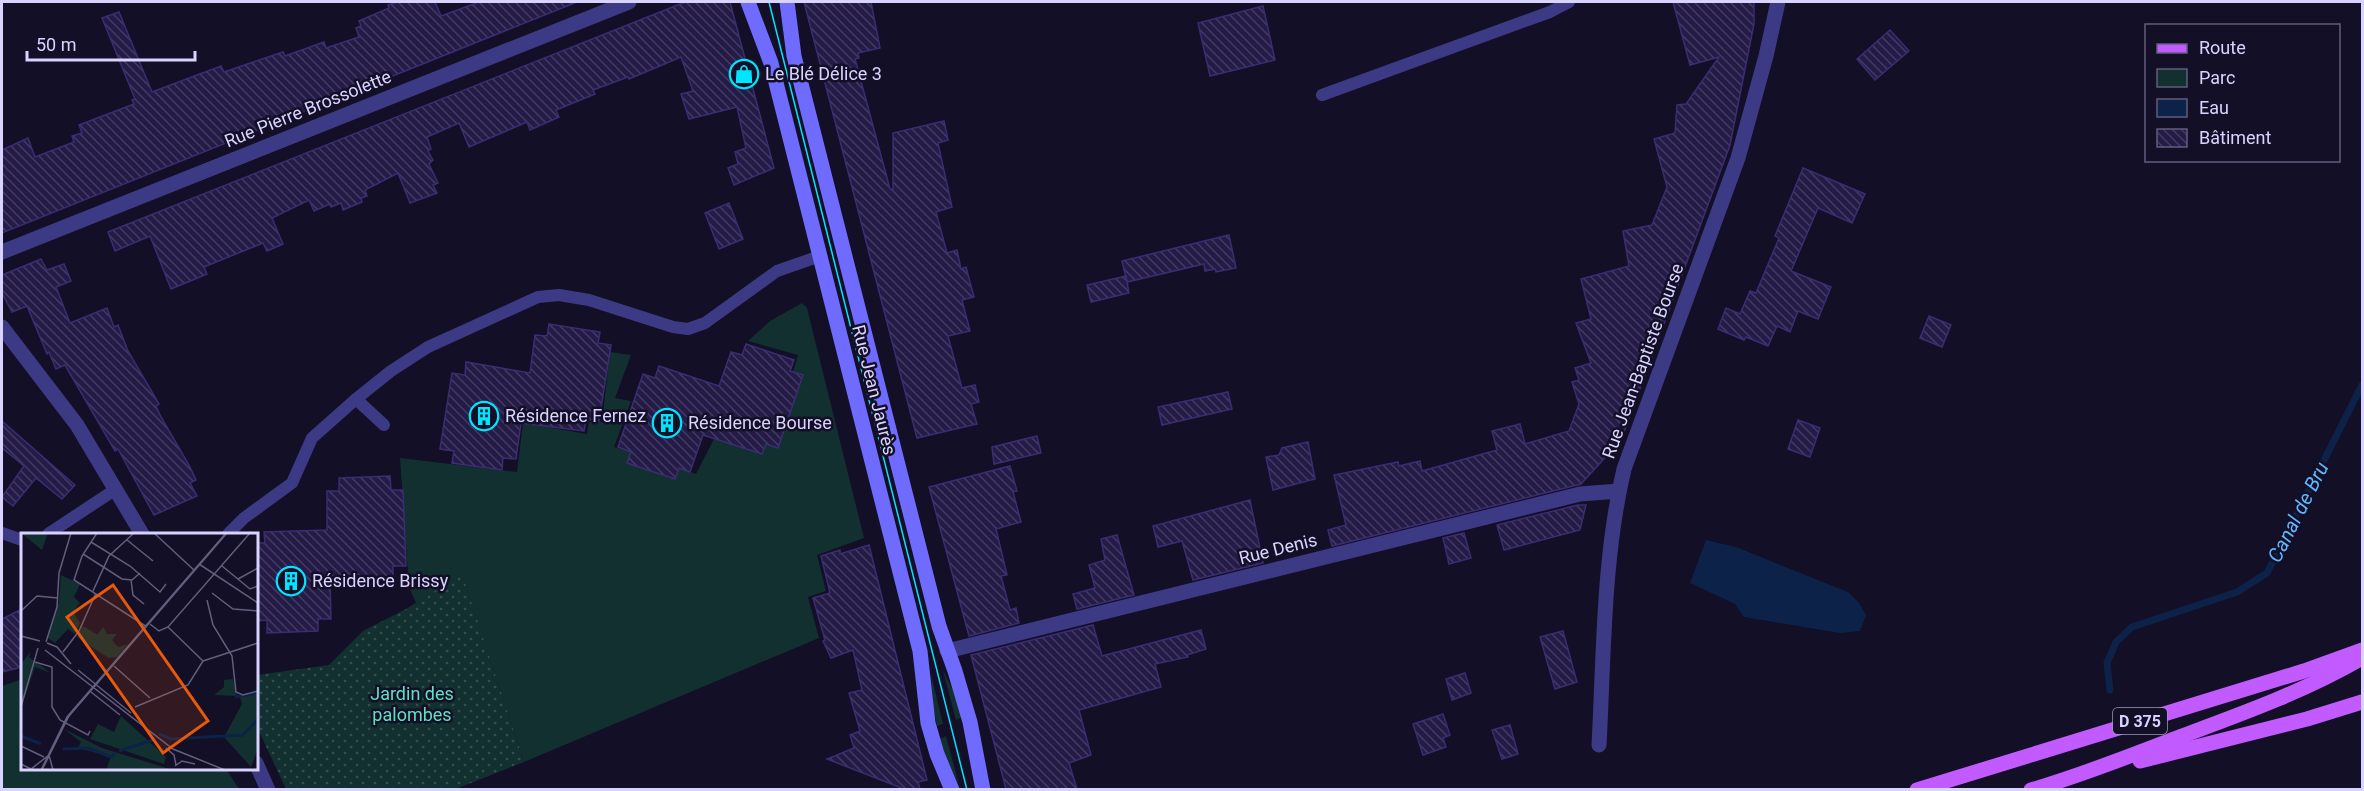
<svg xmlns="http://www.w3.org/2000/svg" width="2364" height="791" font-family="Roboto,sans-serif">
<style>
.green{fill:#12302f}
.garden{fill:url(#garden-dots)}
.water{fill:#0c2248}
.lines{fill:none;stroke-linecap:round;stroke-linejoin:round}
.stream{stroke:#0c2248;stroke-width:7}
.building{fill:url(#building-back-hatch);stroke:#3b2d73;stroke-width:1.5}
.lane{stroke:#3d3a85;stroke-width:12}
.street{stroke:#3d3a85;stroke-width:15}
.secondary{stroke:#6f6bff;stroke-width:15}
.primary{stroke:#c25bff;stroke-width:15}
.tram{stroke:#00e5ff;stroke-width:1.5}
.labels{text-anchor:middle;stroke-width:5;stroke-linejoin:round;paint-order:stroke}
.shield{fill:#130f26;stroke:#9e99be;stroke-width:1.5}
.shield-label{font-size:16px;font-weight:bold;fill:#d9d4ff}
.poi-label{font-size:18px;fill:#d9d4ff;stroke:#130f26;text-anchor:start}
.street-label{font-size:18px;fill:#d9d4ff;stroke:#130f26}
.park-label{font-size:18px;fill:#5fe0c0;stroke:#130f26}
.water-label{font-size:20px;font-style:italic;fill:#62b6ff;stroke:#130f26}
.inset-river{fill:none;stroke:#0c2248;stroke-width:3}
.inset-road{fill:none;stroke:#625e7d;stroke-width:1.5}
.view{fill:#e8590c;fill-opacity:0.15;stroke:#e8590c;stroke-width:3}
.inset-edge{fill:none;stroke:#d9d4ff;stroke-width:3}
</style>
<defs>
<pattern id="garden-dots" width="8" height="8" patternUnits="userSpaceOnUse" patternTransform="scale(1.5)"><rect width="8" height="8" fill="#12302f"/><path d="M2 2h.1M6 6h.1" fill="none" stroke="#344d4e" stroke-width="1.8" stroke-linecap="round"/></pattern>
<pattern id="building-back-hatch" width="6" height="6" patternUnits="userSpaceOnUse" patternTransform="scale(1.5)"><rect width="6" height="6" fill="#241b47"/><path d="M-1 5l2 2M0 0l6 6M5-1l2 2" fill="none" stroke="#433b63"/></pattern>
</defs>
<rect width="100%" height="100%" fill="#130f26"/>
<g class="green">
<polygon points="802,303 807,308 864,538 817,555 826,591 808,597 819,638 524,762 462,575 416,603 409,587 400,458 517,472 523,423 587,434 589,422 602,422 610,352 631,355 615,398 631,401 614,447 631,452 627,463 675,479 679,468 696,474 714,439 761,454 766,444 778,448 802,376 793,372 798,355 748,341 770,321"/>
<polygon points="943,671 953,690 962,717 956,720"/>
<polygon points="931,674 943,724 937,726 933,705"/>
<polygon points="22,679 22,768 226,769 239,789 2,789 2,686"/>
<polygon points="946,736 959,785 944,754 939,739"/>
</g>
<polygon class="garden" points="462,574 524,762 456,789 286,789 257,727 257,675 329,665 363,631 406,609"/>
<polygon class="water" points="1706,540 1736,547 1848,592 1859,603 1866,615 1860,631 1840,633 1744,617 1735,604 1690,583"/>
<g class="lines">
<polyline class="stream" points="2110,690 2107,663 2116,642 2132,627 2237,592 2267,573 2362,385"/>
</g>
<g class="building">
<polygon points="397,2 435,2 441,16 479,2 577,2 2,233 2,150 28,138 35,157 74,142 72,136 82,133 79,125 134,104 132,100 135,99 102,18 119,12 152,92 221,66 224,72 283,52 285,56 324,42 326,48 359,37 356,28 361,26 359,21 389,8 388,5"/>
<polygon points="685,2 730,2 774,168 734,185 728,168 738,164 735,152 746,148 737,107 689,119 681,94 693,91 681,57 629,79 628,77 593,90 595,94 556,110 559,117 530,130 527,122 469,147 459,123 427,137 431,149 428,151 433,160 429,164 438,183 433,185 437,193 410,203 398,173 365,190 367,196 361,198 362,202 343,210 341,203 331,207 330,204 314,211 309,200 272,218 283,244 267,251 263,243 204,267 207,274 171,289 150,236 115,251 108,232"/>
<polygon points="804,2 871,2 880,48 858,53 859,58 855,59 890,189 893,189 893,133 944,121 948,140 938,143 952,207 936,212 947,253 957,250 961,269 966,267 974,297 962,300 970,331 948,336 962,388 975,385 979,402 971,404 977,424 917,438"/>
<polygon points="1673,2 1754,2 1754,24 1730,145 1621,440 1581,484 1332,546 1328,530 1346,525 1334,475 1398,462 1399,466 1420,461 1422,471 1479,455 1497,450 1492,431 1520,424 1525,444 1569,431 1579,404 1572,382 1579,380 1575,368 1591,363 1576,323 1591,319 1581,279 1629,266 1623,231 1652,225 1667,187 1654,139 1675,133 1677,105 1686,104 1719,57 1690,65"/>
<polygon points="1263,6 1275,60 1210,76 1198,23"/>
<polygon points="1890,30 1909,51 1875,80 1857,59"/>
<polygon points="1803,168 1865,194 1852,223 1818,208 1791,271 1831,287 1818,319 1798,311 1790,332 1777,326 1768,346 1746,337 1744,340 1718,329 1726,308 1740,314 1750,291 1756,293 1779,238 1775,236"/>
<polygon points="729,203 743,239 719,249 705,213"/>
<polygon points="1229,235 1236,268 1216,272 1215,269 1205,271 1204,264 1127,282 1122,261"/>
<polygon points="41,259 47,270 64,264 71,281 56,287 70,323 107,308 114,327 118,325 128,351 159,404 156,406 161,417 189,465 196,480 190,483 197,496 154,515 118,449 115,451 65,365 56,369 49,352 47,354 27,306 12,312 2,293 2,275"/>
<polygon points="1126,276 1129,293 1091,302 1087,285"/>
<polygon points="1929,316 1951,325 1942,347 1920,338"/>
<polygon points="549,324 600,332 598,343 611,345 599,421 586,419 584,431 521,423 516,459 503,458 502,470 452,463 454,451 440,449 452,373 465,375 466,362 530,373 535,335 547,336"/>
<polygon points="746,344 794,360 790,371 803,375 778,448 766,444 762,454 703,435 690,472 679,468 675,479 627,463 631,452 618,447 643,374 655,378 659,366 719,386 731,352 742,355"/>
<polygon points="1228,392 1232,409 1162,425 1158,407"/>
<polygon points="1798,420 1820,428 1810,457 1788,449"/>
<polygon points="2,421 75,485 62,499 36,478 13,506 2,497 24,466 2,448"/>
<polygon points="1037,436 1041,453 994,464 992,447"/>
<polygon points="1308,442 1315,479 1273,490 1266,457 1279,455 1282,448"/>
<polygon points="1010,466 1017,491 1013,492 1021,522 996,529 1007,575 1001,576 1010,610 1016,608 1019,623 969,636 929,487"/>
<polygon points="390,476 391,490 403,490 406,566 393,566 393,578 330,581 331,619 318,619 318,631 267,633 267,620 256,621 256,543 265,543 264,532 327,530 327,491 339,491 339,478"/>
<polygon points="1250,500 1263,563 1193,580 1182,541 1158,547 1153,526"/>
<polygon points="1578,505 1586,505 1580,530 1504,550 1497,525"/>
<polygon points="1464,533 1471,558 1449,564 1443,538"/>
<polygon points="1117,535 1134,595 1077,609 1073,594 1095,588 1089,565 1105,560 1101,539"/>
<polygon points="869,545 927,780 918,782 920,789 904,789 827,759 854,748 850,735 860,731 849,693 862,690 853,650 831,658 823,641 825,640 813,598 830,593 821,556 840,550 840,554"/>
<polygon points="22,609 22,667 2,672 2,619"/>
<polygon points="1093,625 1102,656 1201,630 1206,649 1187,655 1188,657 1155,664 1161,687 1079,710 1091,755 1069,763 1077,789 1006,789 971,655"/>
<polygon points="1563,631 1577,682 1555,689 1540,637"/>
<polygon points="1465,673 1471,693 1452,700 1446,679"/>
<polygon points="1443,714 1450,735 1443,738 1446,747 1423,755 1413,724"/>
<polygon points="1510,725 1518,754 1502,759 1492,730"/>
</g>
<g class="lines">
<g class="lane">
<polyline points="1322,95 1550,12 1569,2"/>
<polyline points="356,399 391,371 428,347 538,297 559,295 589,300 673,327 688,329 705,323 777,271 820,256"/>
<polyline points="2,533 22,540"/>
<polyline points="48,534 116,489"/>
<polyline points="228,534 244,518 292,483 312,438 356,399 384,425"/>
</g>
<g class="street">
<polyline points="2,252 629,2"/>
<polyline points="2,327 77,425 142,534"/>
<polyline points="947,651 1580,494 1619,491"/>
<path d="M 1599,745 C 1604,653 1603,558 1624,469 L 1738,158 L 1766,56 L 1778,2"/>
<polyline points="256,763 268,790"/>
</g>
<g class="secondary">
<polyline points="748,2 771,63 920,651 928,723 937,754 952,790"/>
<polyline points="787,2 794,56 939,626 955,671 970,722 983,790"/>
</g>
<g class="primary">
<polyline points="2140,761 2307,719 2362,702"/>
<polyline points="1917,790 2304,671 2362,650"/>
<path d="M 2031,790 C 2083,775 2132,755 2182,736 C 2244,713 2305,691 2362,658"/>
</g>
<polyline class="tram" points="769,2 967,790"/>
</g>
<defs>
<g id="shop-ring" transform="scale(1.5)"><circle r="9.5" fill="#130f26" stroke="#00e5ff" stroke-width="1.5"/><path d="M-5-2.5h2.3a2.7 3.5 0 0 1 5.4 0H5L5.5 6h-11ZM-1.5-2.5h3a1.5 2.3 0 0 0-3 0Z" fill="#00e5ff"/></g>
<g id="building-ring" transform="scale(1.5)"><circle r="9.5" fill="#130f26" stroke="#00e5ff" stroke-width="1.5"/><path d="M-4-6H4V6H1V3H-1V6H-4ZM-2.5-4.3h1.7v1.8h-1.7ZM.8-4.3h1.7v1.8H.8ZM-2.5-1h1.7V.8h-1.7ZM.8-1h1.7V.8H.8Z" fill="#00e5ff"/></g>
</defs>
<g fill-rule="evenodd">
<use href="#shop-ring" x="744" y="74"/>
<use href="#building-ring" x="484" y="416"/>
<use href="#building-ring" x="667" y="423"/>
<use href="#building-ring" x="291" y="581"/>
</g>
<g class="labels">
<rect class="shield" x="2113" y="708" width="54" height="26" rx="4.5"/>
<g class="shield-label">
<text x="2140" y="727">D 375</text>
</g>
<g class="poi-label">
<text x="765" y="80">Le Blé Délice 3</text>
<text x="505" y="422">Résidence Fernez</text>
<text x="688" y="429">Résidence Bourse</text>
<text x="312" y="587">Résidence Brissy</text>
</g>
<g class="street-label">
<text transform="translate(308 109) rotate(-22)" y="6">Rue Pierre Brossolette</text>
<text transform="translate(1643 361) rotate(-70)" y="6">Rue Jean-Baptiste Bourse</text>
<text transform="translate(874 390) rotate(76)" y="6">Rue Jean Jaurès</text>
<text transform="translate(1278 549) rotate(-14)" y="6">Rue Denis</text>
</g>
<g class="park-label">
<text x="412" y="700">Jardin des<tspan x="412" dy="21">palombes</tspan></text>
</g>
<g class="water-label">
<text transform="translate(2298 512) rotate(-63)" y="7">Canal de Bru</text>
</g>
</g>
<g transform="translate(21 533)">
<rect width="237" height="237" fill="#130f26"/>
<path d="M 0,0 L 27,0 L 21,17 ZM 40,42 L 59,51 L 53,64 L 59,70 L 52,79 L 59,90 L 54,101 L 47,96 L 34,110 L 27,105 L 38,69 ZM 82,94 L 86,101 L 96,101 L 91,107 L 97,114 L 107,111 L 96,124 L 88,125 L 69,113 ZM 43,196 L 81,215 L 152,237 L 85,237 L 90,224 L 57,215 L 60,209 Z" fill="#12302f"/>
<path d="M 10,118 L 8,124 L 30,140 L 14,134 L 0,174 L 0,131 ZM 212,146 L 216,163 L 193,162 L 203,154 L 203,147 ZM 237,160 L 237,216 L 230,234 L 203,204 L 221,171 L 219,164 ZM 100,183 L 145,224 L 143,231 L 69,206 L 77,191 L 93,199 Z" fill="#12302f"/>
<path d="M 62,93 L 77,102 L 69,113 L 56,104 Z" fill="#12302f"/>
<path class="inset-river" d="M 214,164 L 237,160M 138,201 L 150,206 L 222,202 L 237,186M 0,203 L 20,211M 42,216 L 67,215 L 90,224 L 94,221M 98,218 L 132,207"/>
<path class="inset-road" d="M 76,0 L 61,23 L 53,47 L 126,94M 133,0 L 174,38M 106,7 L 132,28M 70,9 L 109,33 L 139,59 L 145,51M 62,21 L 101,46 L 111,47 L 119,40M 178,31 L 237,70M 201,33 L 229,56 L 237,53M 217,46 L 237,35M 110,47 L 112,62 L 123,71M 72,58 L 88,23 L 113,0M 191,60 L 212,76 L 237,78M 186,67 L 192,92 L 211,123 L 215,159 L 222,162 L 237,158M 0,78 L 16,63 L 37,65M 129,91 L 138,98 L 147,94 L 229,0M 147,94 L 182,128M 0,103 L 19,108M 25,109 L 36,74 L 38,40 L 50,0M 26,110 L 36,114 L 50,131M 24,117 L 152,216 L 204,237M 42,119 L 58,98 L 75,60M 182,128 L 237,110M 14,129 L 31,134 L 31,174 L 39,187 L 67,202 L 69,198M 93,133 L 129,165M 57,137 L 110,180M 70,159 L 99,182M 0,174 L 17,115M 114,174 L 167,152 L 182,128M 0,213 L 23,224M 145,215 L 153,222 L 155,232M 0,231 L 10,236 L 28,222 L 32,237M 154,233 L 161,228 L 174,231M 20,237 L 46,184 L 205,0M 21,237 L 48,183 L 206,0"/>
<path class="view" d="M 92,52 L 187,188 L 142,220 L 46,84 Z"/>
<rect width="237" height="237" class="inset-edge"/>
</g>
<rect width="2364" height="791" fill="none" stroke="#d9d4ff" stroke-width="6"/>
<rect x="2145" y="24" width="195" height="138" fill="#130f26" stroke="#625e7d" stroke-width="1.5"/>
<rect x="2157" y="44" width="30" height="9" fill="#c25bff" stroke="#625e7d" stroke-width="1.5"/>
<text x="2199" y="54" font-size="18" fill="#d9d4ff">Route</text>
<rect x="2157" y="69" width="30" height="18" fill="#12302f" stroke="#625e7d" stroke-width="1.5"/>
<text x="2199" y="84" font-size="18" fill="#d9d4ff">Parc</text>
<rect x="2157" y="99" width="30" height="18" fill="#0c2248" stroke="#625e7d" stroke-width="1.5"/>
<text x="2199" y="114" font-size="18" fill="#d9d4ff">Eau</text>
<rect x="2157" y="129" width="30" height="18" fill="url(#building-back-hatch)" stroke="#625e7d" stroke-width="1.5"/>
<text x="2199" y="144" font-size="18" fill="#d9d4ff">Bâtiment</text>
<path d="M27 51v9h168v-9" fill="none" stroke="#d9d4ff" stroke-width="3"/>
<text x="36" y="51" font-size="18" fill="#d9d4ff" stroke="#130f26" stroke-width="4.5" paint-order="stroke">50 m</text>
</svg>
